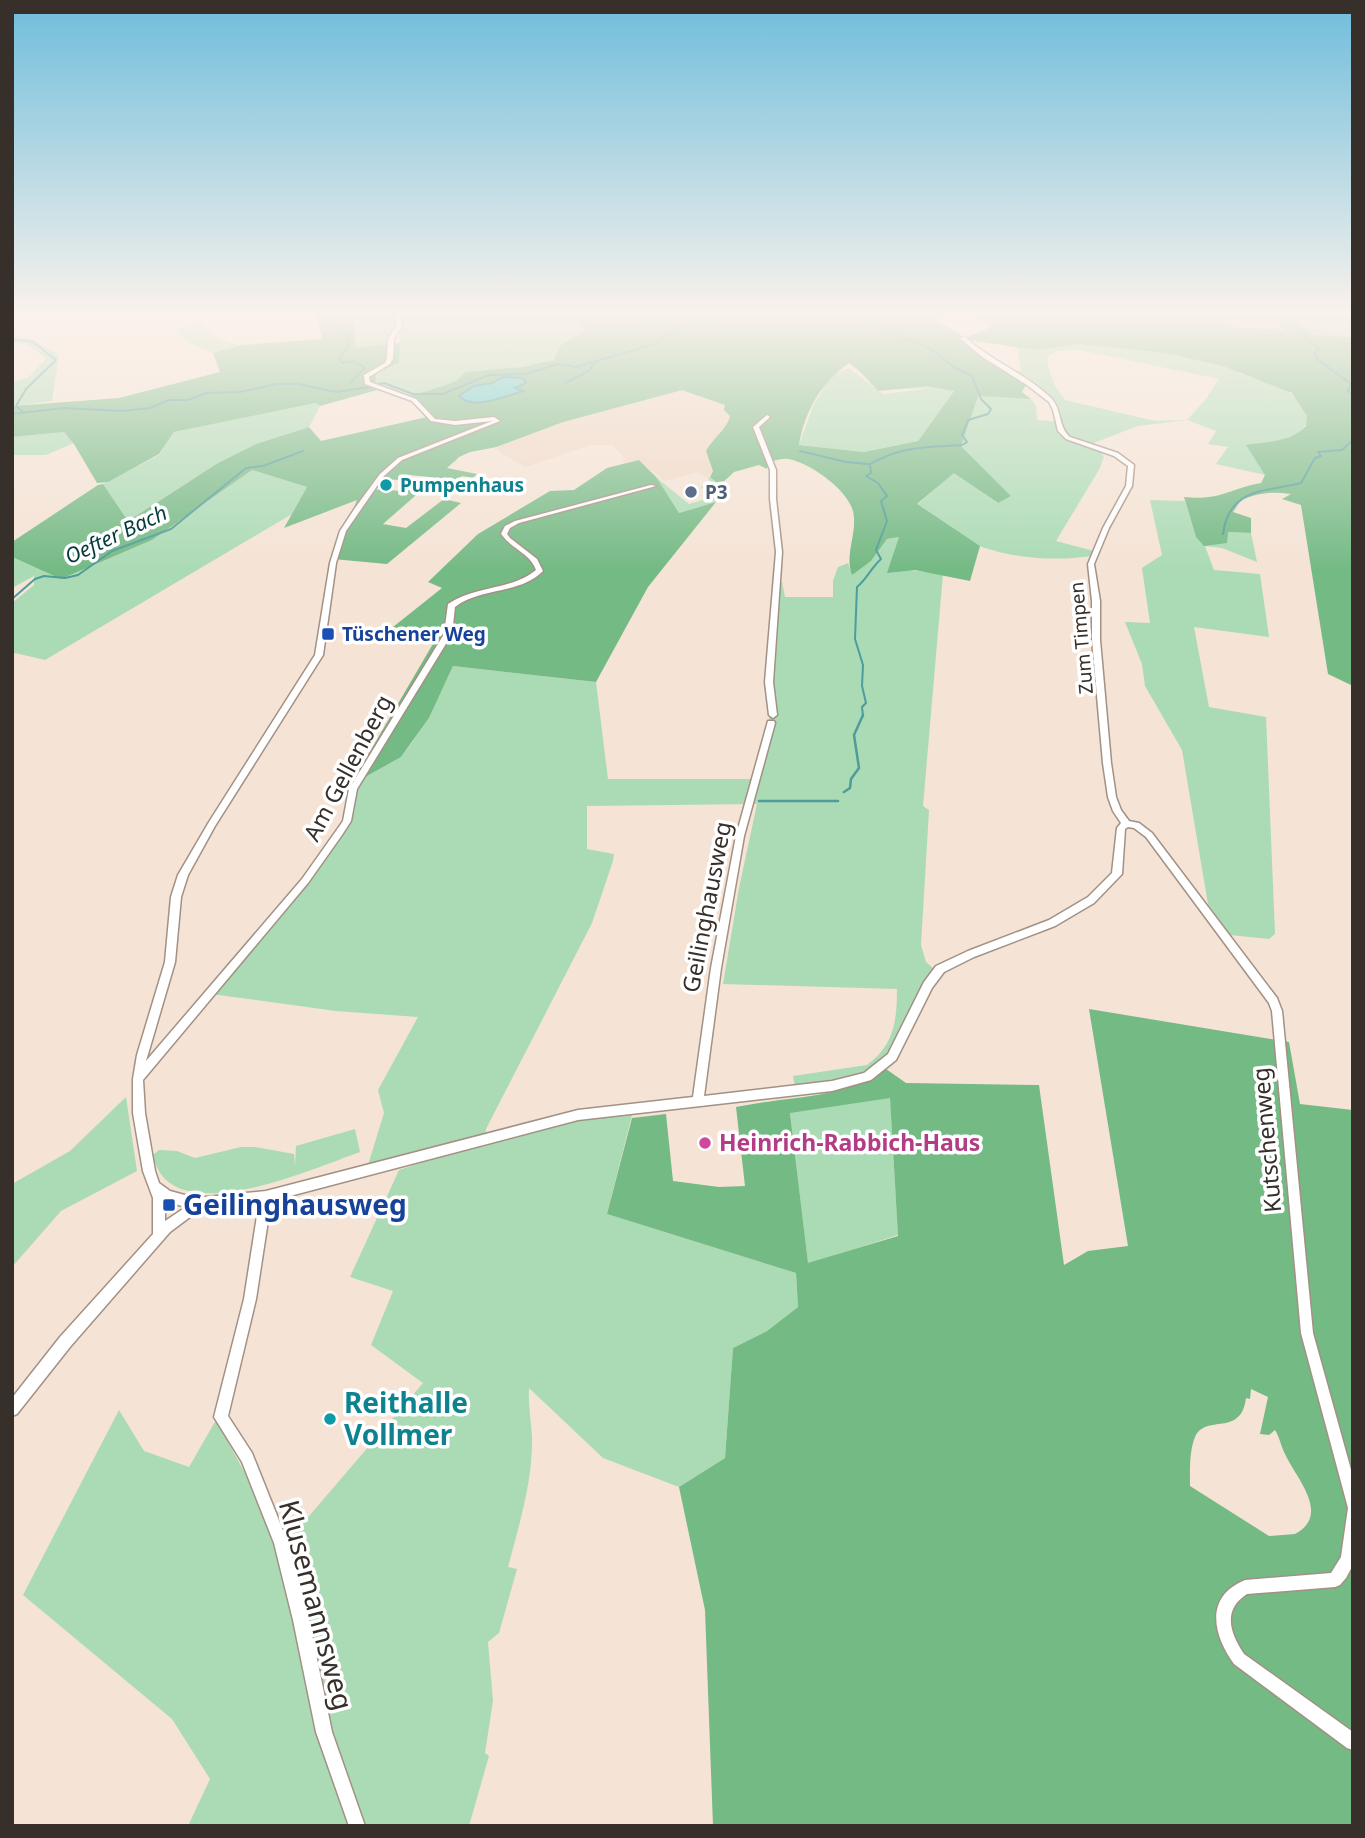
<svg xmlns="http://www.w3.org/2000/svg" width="1365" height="1838" font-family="'Noto Sans',sans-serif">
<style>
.built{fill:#f0d8c5}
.green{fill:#aadbb5;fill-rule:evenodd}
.forest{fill:#74ba85;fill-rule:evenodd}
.water{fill:#58cbcb;stroke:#4e9c9b;stroke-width:2}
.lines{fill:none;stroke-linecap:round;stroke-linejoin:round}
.stream-far1{stroke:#4e9c9b;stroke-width:2}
.stream{stroke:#4e9c9b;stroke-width:2.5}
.minor-casing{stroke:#a29184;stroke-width:3}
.minor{fill:#fff;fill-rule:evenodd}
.culture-dot{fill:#0f9aa8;stroke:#fff;stroke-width:2.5}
.service-dot{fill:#5c6f8a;stroke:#fff;stroke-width:2.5}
.transit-dot{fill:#1a4fb4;stroke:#fff;stroke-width:2.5}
.hotel-dot{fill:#d1479c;stroke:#fff;stroke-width:2.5}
.labels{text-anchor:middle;stroke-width:7;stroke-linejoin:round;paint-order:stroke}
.far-culture-label{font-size:19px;font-weight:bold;fill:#0d838f;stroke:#fff;text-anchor:start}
.far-service-label{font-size:19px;font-weight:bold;fill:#4e5e75;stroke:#fff;text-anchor:start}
.far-transit-label{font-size:19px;font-weight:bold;fill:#164399;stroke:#fff;text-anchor:start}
.far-street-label{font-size:19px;fill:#362f2a;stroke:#fff}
.far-water-label{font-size:21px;font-style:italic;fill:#043c3d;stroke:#fff}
.street-label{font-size:23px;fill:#362f2a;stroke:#fff}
.hotel-label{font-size:23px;font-weight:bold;fill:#b23c85;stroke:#fff;text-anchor:start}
.near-transit-label{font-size:28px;font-weight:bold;fill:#164399;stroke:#fff;text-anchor:start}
.near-culture-label{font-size:28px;font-weight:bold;fill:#0d838f;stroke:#fff;text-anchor:start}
.near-street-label{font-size:28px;fill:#362f2a;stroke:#fff}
</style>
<rect width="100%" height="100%" fill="#f5e3d5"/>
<polygon class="built" points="682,390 725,405 730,416 729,422 706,451 713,471 708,479 698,472 664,481 639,460 625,463 622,461 625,459 613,445 590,445 525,467 497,450 497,447 568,420"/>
<g class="green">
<polygon points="353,312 398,312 398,322 386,345 356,348"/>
<path d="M 400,312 L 565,312 L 586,330 L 582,334 L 621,325 L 599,312 L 917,312 C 935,319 968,334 971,354 L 985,357 L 1008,371 L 971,377 L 962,390 L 954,391 L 918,441 L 864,452 L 799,445 L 813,406 L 831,376 L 849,368 L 883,394 L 933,388 L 886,390 L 873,384 L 849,363 L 872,338 L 850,334 L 822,321 L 796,317 L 811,330 L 761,332 L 747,342 L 711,385 L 698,396 L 682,390 L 563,422 L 496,447 L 470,452 L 458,457 L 455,462 L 433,464 L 401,459 L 498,421 L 495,418 C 475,420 442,431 425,414 C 419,408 419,402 411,398 C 399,392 386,392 375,385 L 376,373 L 399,363 Z"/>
<path d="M 922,312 L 1145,312 L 1142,318 L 1174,312 L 1266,312 L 1286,331 L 1239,373 C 1266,383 1302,386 1308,421 L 1301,431 L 1281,440 L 1265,475 L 1216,464 L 1228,447 L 1208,444 L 1216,431 L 1187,420 L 1138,426 L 1091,444 L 1104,456 L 1100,468 L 1056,541 L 1094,551 L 1092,556 C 1055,561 1017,559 982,547 C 962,540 936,517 917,505 L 954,472 L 997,503 L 1011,496 L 961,446 L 977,395 L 1031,399 L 1036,406 L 1037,420 L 1061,422 C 1060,398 1033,386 1016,372 L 1021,371 L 1017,347 L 963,339 L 990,326 C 973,309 959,314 937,320 ZM 1079,350 L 1219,379 L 1206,399 L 1187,420 L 1155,421 L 1065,400 L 1055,386 L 1048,367 L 1048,357 L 1057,351 Z"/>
<polygon points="1288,312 1353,312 1353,337 1312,335"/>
<path d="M 200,321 C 211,335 224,343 242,345 L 213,353 L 187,342 L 175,330 Z"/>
<polygon points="12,331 17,335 34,340 59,355 52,401 12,406 12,382 29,377 46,359 29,345 12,342"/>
<polygon points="317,403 320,406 309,427 256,444 218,463 128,521 103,484 159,455 174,432"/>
<polygon points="64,432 74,443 46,455 12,455 12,437"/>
<polygon points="252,470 307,487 292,514 45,660 15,653 12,655 12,603 34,585 34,576 12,588 12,557 61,579 152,540"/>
<polygon points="710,477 720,485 716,502 679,513 657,478 689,504 712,497 701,487 712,483 708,479"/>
<polygon points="1150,500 1185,501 1196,537 1228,532 1251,533 1257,562 1222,548 1205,546 1214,570 1260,574 1269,637 1194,627 1209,707 1266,717 1275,934 1269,939 1230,935 1208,904 1182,750 1145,686 1142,664 1125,622 1150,623 1142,568 1162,555"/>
<path d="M 899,537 L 902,569 L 943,574 L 923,806 L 929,810 L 921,945 L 926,962 L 934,969 L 894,1049 L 868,1075 L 795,1088 L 793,1076 L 867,1065 C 894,1045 897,1021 897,989 L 723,984 L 739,888 L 757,804 L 587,806 L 587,849 L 614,854 L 613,861 L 592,923 L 486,1129 L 485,1138 L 368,1165 L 384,1113 L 378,1090 L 418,1017 L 336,1011 L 211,994 L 337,840 L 352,793 L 367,776 L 401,757 L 411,744 L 429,718 L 453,666 L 596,682 L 608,779 L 751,779 L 772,708 L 776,579 L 782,582 L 785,597 L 833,597 L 833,581 L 838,567 L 848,563 L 852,574 L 871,561 L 887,539 Z"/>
<polygon points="126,1097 137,1171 61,1211 12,1267 12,1184 70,1151"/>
<polygon points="890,1097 898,1235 808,1264 790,1112"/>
<path d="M 633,1111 L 607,1214 L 796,1273 L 798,1307 L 767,1331 L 733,1348 L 725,1458 L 679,1487 L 603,1458 L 529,1388 C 528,1405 531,1420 532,1437 C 533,1481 519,1525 508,1567 L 517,1569 L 499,1633 L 488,1642 L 493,1701 L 485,1753 L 489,1756 L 469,1826 L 188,1826 L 210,1779 L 172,1719 L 23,1595 L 119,1410 L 144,1451 L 189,1467 L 216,1420 L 253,1488 L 280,1550 L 423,1383 L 371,1345 L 393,1291 L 350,1277 L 399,1170 L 533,1126 Z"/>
<path d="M 355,1129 L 360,1152 C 316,1167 169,1235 153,1155 L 159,1150 L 177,1151 L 195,1158 L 241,1147 L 255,1147 L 294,1154 L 295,1167 L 296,1146 Z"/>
</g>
<g class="forest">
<polygon points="316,312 353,312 356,348 400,343 399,363 376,373 375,385 381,389 320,406 316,403 174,432 159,454 108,482 97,483 74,444 64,432 12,437 12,406 119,398 220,372 213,353 242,345 322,339"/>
<path d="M 565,312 L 922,312 L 966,338 L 979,332 L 989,332 L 991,326 L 969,313 L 971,312 L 1068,312 L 1142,318 L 1145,312 L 1216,312 L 1235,327 L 1285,331 L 1266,312 L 1288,312 L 1312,335 L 1353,337 L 1353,686 L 1328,674 L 1301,505 L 1282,499 L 1291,494 C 1271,491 1259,493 1241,500 L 1233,512 L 1251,518 L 1251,533 L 1228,532 L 1227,543 L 1204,546 L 1196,537 L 1184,497 C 1220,501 1228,489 1261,483 L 1265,475 L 1246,445 C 1267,442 1290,442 1306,426 L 1307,416 L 1292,393 L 1223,366 L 1170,354 L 1112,347 L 1077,344 L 1037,350 L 961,339 L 975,352 L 1022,381 L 1026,385 L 1022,392 L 1031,399 L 978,396 L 961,446 L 1011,496 L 998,503 L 954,473 L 917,504 L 980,546 L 970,581 L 915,570 L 887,573 L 899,537 L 887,539 L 871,561 L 852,575 C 844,554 858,533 853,511 C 847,489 809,462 788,459 C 781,458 773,461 767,463 L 767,469 L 759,465 L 734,472 L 720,485 L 710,477 L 713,471 L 706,451 C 712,439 728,428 730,416 L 724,410 L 725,405 L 682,390 L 563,422 L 496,447 L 470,452 L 459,457 L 447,468 L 477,474 L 473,478 L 462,476 L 442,494 L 429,491 L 440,478 L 409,475 L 400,480 L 378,479 L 370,489 L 403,491 L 416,483 L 431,482 L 383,524 L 406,528 L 444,499 L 461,503 L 387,564 L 333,559 L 357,500 L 284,528 L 307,487 L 252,470 L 152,540 L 61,579 L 12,557 L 12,542 L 98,485 L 103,484 L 128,521 L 218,463 L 256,444 L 309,427 L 321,441 L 427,417 L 421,406 L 407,397 L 446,385 L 456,381 L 465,372 L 523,367 L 554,360 L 560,346 L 586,330 ZM 849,363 L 858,369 L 878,391 L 927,386 L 954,391 L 918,441 L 864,452 L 799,445 C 805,411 820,384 849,363 Z"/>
<polygon points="639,460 657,478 679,513 716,502 648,587 596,682 453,666 429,718 401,757 367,776 349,794 365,760 437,637 393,627 442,588 428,582 478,534 550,491 574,490 607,468"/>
<path d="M 1089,1009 L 1289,1042 L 1300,1104 L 1353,1110 L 1353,1826 L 713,1826 L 705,1610 L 679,1487 L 725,1458 L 733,1348 L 767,1331 L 798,1307 L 796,1273 L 607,1214 L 632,1118 L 666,1114 L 673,1181 L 719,1187 L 745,1186 L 736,1107 C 787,1096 842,1100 886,1069 L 906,1083 L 1039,1085 L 1064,1265 L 1088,1251 L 1128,1246 ZM 890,1098 L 898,1236 L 808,1263 L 790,1113 ZM 1251,1389 L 1268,1397 L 1260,1434 L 1269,1435 L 1275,1430 C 1280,1438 1281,1447 1286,1456 C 1297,1479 1331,1515 1295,1534 L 1269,1536 L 1190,1486 C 1190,1471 1189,1452 1195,1437 C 1206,1413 1241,1438 1246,1398 L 1250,1399 Z"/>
</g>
<path class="water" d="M 503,377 L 523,378 L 526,383 L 515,388 L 523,391 C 506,396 472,411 459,396 L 474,386 L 493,383 Z"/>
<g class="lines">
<g class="stream-far1">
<polyline points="343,312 343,331 349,336 346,342 349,345 339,359 342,363 354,361 365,368 351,382"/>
<path d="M 611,312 C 641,325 674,322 705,312"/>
<path d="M 862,312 L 901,337 L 928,347 L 954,367 L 972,376 L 981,399 L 991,409 L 988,414 L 968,420 L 962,435 L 967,442 L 962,445 C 927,447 901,446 870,464 L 871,473 L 866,476 L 878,483 L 887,496 L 881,501 L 887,521 L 876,550 L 881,559 C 871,568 867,579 857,587 L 855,639 L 863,665 L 862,686 L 866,703 L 862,707 L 863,716"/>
<polyline points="1275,312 1307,335"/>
<polyline points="1306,338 1319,349 1315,353 1317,359 1351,384 1348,391 1353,395"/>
<polyline points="12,339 33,342 56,360 26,389 16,406 23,412"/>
<polyline points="565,383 589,371 595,362"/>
<polyline points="375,385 384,383 413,394 443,394 489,375 526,374 558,364 576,367 655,344 680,327 711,319 722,312"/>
<polyline points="12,414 64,408 122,411 150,408 169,400 188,400 206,393 240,392 277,384 298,384 336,392 371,387"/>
<polyline points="800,451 846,462 868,464"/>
<path d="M 1223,534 C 1229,487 1266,492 1301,483 L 1315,458 L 1321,456 L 1318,452 L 1342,450 L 1353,440"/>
<polyline points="12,599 35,579 44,576 65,578 78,575 112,551 171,529 246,468 263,466 303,451"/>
</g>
<g class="stream">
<polyline points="844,792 850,788 851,779 859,768 854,735 863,715"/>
<polyline points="759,801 838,801"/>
</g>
<g class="minor-casing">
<g id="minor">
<path d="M 397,312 L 401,312 L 402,326 L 394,339 L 393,358 L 390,364 L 369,377 L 370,382 L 416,399 L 435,419 L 455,421 L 494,417 L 500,421 L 402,460 L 384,476 L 346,531 L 336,563 L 323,655 L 215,826 L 188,875 L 181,897 L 175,962 L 146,1061 L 302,879 L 336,831 L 343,821 L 349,789 L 444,634 L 448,604 C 475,585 510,591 536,570 C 531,554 512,549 502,535 L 501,534 L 505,526 L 515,521 L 651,485 L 656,486 L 519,523 L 510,528 L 507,534 L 510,538 L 537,559 L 543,571 C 519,595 481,587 455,607 L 452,634 L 357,789 L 351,821 L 342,835 L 308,883 L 143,1080 L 145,1113 L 155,1171 L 159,1183 L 170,1191 L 196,1198 L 266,1191 L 578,1110 L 693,1097 L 711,968 L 736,836 L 768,721 L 774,721 L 775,723 L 744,836 L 721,968 L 704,1096 L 832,1081 L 864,1073 L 888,1054 L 924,982 L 936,966 L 968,951 L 1049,920 L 1088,897 L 1112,873 L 1117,828 L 1121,823 L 1113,811 L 1108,797 L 1103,763 L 1092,640 L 1092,601 L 1088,564 L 1103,528 L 1126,486 L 1128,466 L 1114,456 L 1066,439 L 1058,431 L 1053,410 L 1049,402 L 1027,385 L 981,356 L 960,338 L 965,337 C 991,361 1025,373 1051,398 C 1062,409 1058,427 1070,437 L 1118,453 L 1134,465 L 1132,486 L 1109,528 L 1094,564 L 1100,601 L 1100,640 L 1111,763 L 1116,797 L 1121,810 L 1129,821 L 1139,823 L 1152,833 L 1277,998 L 1282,1011 L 1313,1333 L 1353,1477 L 1353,1565 L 1346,1578 L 1340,1585 L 1335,1587 L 1247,1594 C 1222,1610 1230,1633 1244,1654 L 1353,1732 L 1353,1750 L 1347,1748 L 1234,1664 C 1213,1635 1204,1597 1245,1580 L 1331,1573 L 1341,1557 L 1348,1508 L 1301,1333 L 1272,1011 L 1269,1003 L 1146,837 L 1134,828 L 1128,827 L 1125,829 L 1122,874 L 1094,903 L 1055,926 L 974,957 L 944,972 L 932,988 L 896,1060 L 871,1080 L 832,1091 L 578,1120 L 271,1201 L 256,1299 L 228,1416 L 252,1453 L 288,1543 L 309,1620 L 332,1732 L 365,1826 L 349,1826 L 316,1732 L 293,1620 L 274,1543 L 242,1462 L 214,1417 L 244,1299 L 259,1203 L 208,1208 L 190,1217 L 170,1232 L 70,1347 L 17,1414 L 12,1416 L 12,1398 L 60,1337 L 153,1234 L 153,1198 L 143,1171 L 133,1113 L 133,1079 L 137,1055 L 165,962 L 171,897 L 178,875 L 209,822 L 315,655 L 330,563 L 340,531 L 355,508 L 380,474 L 398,458 L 492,421 L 455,425 L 431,421 L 412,401 L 365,384 L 364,375 L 385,363 L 387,358 L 388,339 L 396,326 ZM 165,1201 L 167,1202 L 186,1207 L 165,1221 Z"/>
<polygon points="767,415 770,417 759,427 776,470 776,499 782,552 773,682 777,715 773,718 769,715 765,682 776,552 770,499 770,470 753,427"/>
</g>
</g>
<use href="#minor" class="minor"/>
</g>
<linearGradient id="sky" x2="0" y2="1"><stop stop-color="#6ebddc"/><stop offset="0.55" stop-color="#faf2ec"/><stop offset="1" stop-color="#faf2ec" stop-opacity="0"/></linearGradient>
<rect width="1365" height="570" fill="url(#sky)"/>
<g class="culture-dot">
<circle cx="386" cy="485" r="7"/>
<circle cx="330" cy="1419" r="7"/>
</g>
<circle class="service-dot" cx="691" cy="492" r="7"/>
<g class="transit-dot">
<rect x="321" y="627" width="14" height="14" rx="3.5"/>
<rect x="162" y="1198" width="14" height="14" rx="3.5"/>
</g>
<circle class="hotel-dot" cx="705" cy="1143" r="7"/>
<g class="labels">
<g class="far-culture-label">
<text x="400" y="492">Pumpenhaus</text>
</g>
<g class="far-service-label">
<text x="705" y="499">P3</text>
</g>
<g class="far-transit-label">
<text x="342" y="641">Tüschener Weg</text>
</g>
<g class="far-street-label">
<text transform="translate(1081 638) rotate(-95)" y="7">Zum Timpen</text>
</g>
<g class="far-water-label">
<text transform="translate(116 535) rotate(-25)" y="7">Oefter Bach</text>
</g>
<g class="street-label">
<text transform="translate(348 768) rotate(-62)" y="8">Am Gellenberg</text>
<text transform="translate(707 907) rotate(-79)" y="8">Geilinghausweg</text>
<text transform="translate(1267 1140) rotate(-95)" y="8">Kutschenweg</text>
</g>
<g class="hotel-label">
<text x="719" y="1151">Heinrich-Rabbich-Haus</text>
</g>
<g class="near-transit-label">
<text x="183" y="1215">Geilinghausweg</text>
</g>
<g class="near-culture-label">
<text x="344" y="1413">Reithalle<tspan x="344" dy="32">Vollmer</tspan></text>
</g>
<g class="near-street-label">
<text transform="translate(316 1605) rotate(75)" y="10">Klusemannsweg</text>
</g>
</g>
<rect width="1365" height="1838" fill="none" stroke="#362f2a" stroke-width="28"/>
</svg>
